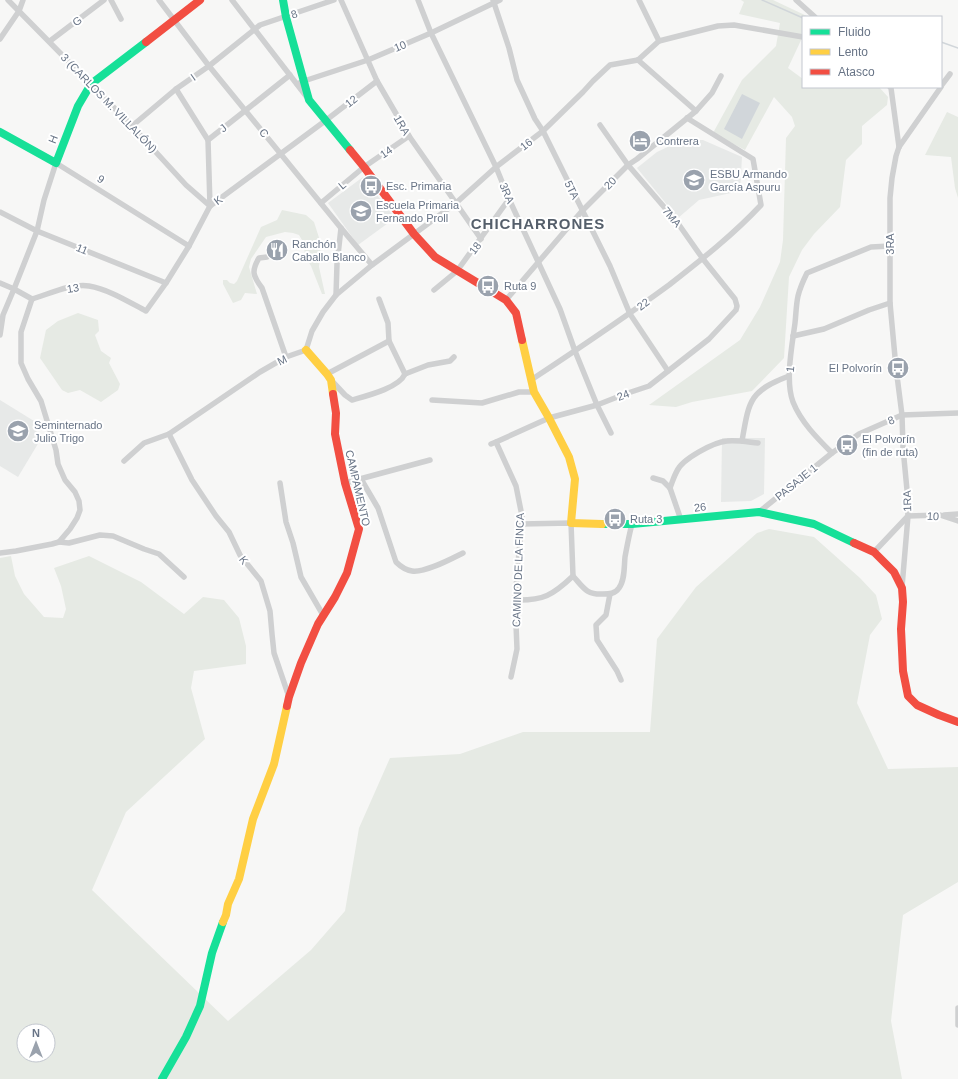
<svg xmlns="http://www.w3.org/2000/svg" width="958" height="1079" font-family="Arial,sans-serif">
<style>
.built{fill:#e7e9e8}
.green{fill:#e6eae4;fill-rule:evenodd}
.water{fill:#d1d6da}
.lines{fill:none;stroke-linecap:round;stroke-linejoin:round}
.stream{stroke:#d1d6da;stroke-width:1.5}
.street{stroke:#cfd0d1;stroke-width:5.5}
.fast{stroke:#16e098;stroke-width:8}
.slow{stroke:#ffcf43;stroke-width:8}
.jam{stroke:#f24e42;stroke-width:8}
.labels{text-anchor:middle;stroke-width:4;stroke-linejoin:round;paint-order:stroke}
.street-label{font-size:11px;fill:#687486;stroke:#fff}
.poi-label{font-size:11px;fill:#687486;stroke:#fff;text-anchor:start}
.district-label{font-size:15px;font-weight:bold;letter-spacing:1px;fill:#555f6b;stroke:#fff}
</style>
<rect width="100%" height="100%" fill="#f7f7f6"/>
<g class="built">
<polygon points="682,140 703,140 742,157 740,191 699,200 678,218 637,168 657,152"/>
<polygon points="363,177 395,218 358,245 328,203"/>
<polygon points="0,400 34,421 39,442 18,477 0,466"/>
<polygon points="722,438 765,438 764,494 751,501 721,502"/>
</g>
<g class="green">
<polygon points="741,0 773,0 809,17 803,17 803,36 788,68 803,79 803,87 879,87 888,97 887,105 862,126 862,144 846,160 840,207 814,234 802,250 789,277 784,358 752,391 692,402 676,407 649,405 740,340 760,307 780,262 783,240 786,138 795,126 792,117 774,97 745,150 713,133 742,80 776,46 780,23 739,14 744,2"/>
<polygon points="947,112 958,117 958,198 955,188 951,157 925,155"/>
<polygon points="282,210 306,215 314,222 321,244 319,267 325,294 322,294 311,266 306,258 302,240 299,235 293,233 285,232 266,237 251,259 249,267 257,294 245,293 241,300 233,303 223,284 223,280 227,280 230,283 234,284 237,281 261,227 277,220"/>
<polygon points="78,313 98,320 99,331 95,335 101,351 111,358 109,363 120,384 118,390 101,402 80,390 68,393 62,390 40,358 46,330 58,321"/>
<path d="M 769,529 L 814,537 L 860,578 L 876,595 L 882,619 L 870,635 L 857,703 L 888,769 L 958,767 L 958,882 L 903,915 L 891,1021 L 902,1079 L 0,1079 L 0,558 L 11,556 L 15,576 L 24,594 L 44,617 L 63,618 L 66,609 L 61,586 L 54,568 L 89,556 L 141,582 L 184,614 L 203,597 L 224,600 L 239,618 L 246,646 L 246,664 L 194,671 L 191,688 L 205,739 L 126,812 L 92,890 L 228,1021 L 311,950 L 345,911 L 359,828 L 390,758 L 460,754 L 523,732 L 650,732 L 657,639 L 696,587 L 757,533 ZM 24,1031 L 48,1031 L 48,1055 L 24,1055 Z"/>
</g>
<polygon class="water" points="742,94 760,103 742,139 724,129"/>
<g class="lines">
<g class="stream">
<polyline points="762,0 803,18"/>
<polyline points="941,42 958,48"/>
</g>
<g class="street">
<polyline points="8,0 132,126 186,185 210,206"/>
<polyline points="111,0 121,19"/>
<polyline points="159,0 209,66 341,228 372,265"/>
<polyline points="232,0 306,96"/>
<polyline points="341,0 377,81 409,136 481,239"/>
<polyline points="418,0 431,33 496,167 509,199 560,309 575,351 597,405 611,433"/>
<polyline points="493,0 509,48 517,80 535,119 543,131 610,266 630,314 668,371"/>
<polyline points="639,0 659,41"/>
<polyline points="796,0 815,17"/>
<polyline points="0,39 19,11 23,0"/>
<polyline points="50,41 104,0"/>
<polyline points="638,60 659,41 718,26 734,25 803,37"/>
<polyline points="638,60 696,111"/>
<polyline points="297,84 304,81 368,60 431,33 500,0"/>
<polyline points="941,86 950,74"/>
<polyline points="890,87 891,88 899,147"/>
<polyline points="176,89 208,140"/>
<polyline points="132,126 176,89 209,66 260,25 334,0"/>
<polyline points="321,203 364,167 409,136"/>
<polyline points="210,206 208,140 246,110 290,75"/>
<polyline points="0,212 37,231 166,283"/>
<path d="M 267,257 L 259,258 C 251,271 253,276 262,288 L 286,357"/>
<path d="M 0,283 L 14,289 L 32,299 C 49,294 72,283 89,286 C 108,289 129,302 146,311 L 166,283 L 189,246 L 210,206 L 325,121 L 377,81"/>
<polyline points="434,290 457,271 509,199"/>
<polyline points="336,295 337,264 341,228"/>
<polyline points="379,299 388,323 389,341 405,374"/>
<polyline points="506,300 582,211 628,165 637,159 696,111 712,93 721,76"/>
<polyline points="0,335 3,315 14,289 37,231 44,200 56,163 189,246"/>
<polyline points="793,336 824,329 869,310 890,303"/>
<polyline points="327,374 389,341"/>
<polyline points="405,374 428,365 450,361 454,357"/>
<path d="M 331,380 L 345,395 L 352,400 C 366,396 399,388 405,374"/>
<path d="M 531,380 C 578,349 624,318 669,285 C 701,260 733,235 761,205 L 753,159 L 687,118"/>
<polyline points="432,400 482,403 519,392 534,392"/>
<polyline points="169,434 192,480 216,516 229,532 240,555 261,581 270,611 272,634 274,653 289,697"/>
<path d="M 742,441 C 749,401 749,391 789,376"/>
<polyline points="496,442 516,486 522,516 515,600 517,649 511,677"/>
<polyline points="491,444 496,442 549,418 597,405 625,394 649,386 709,339 736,310 737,306 735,299 703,259 677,222 628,165 600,125"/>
<path d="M 832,453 C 817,438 801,422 793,402 C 785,381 792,346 795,323 C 796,315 796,305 798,296 C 800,288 803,281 807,273 L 871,247 L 890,246"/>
<polyline points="124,461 144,443 169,434 260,372 286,357 306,350 312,331 323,312 336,295 372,265 456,203 496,167 543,131 583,92 593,81 610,65 638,60"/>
<polyline points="653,478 663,481 670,488 681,520"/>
<path d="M 361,479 L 378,508 L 396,562 C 400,566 406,570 412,571 C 425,573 451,559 463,553"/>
<polyline points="280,483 286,522 293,543 301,577 323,615"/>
<polyline points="345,483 430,460"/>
<path d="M 670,488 C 672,483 674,476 677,471 C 682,459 714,442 727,441 C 737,440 748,442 758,443"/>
<polyline points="759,512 832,453 859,434 902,415 958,413"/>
<polyline points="944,515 958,514"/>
<path d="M 521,524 L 571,523 L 573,576 C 583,587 586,595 603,594 C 609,594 615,594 619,588 C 625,580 624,567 625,557 C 627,546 629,535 632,524"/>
<polyline points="59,542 69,543 100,535 113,536 144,549 159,554 184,577"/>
<polyline points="874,552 908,516 940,515 958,521"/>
<polyline points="0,553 16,551 52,544 59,542 70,529 77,518 80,510 79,501 75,492 65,480 58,464 56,450 41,401 28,379 21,363 21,332 32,299"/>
<polyline points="902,587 908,516 907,490 903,448 902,415 896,368 890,303 890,198 892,178 896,156 899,147 941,87"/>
<polyline points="610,594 606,615 596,625 597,640 617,671 621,680"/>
<path d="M 515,600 C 543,601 553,595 573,576"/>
<polyline points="958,1008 958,1025"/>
</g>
<g class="fast">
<polyline points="283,0 286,17 309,100 350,150"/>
<polyline points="0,132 56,163 78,106 91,84 146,42"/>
<polyline points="602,524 632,524 759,512 814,524 854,543"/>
<polyline points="162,1079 186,1037 200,1006 212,953 223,922"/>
</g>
<g class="slow">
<polyline points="522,340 534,392 549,418 569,457 575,479 571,523 602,524"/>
<polyline points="306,350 327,374 331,380 333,394"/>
<polyline points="223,922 226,915 228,904 239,879 253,819 274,764 287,706"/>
</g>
<g class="jam">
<polyline points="146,42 200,0"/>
<polyline points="350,150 364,167 414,234 435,257 506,300 516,313 522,340"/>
<polyline points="854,543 874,552 894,572 902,588 903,602 901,629 903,671 908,696 917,705 939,715 958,722"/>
<polyline points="287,706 289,697 301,663 318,624 335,597 347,573 359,529 345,483 335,434 336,413 333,394"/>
</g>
</g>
<defs>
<g id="hotel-disc" transform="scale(1.15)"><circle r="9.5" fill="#9aa2ad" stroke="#fff"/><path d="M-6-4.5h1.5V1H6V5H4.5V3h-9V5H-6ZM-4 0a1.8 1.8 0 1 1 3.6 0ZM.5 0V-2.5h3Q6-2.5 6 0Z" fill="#fff"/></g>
<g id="school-disc" transform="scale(1.15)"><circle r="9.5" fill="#9aa2ad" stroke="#fff"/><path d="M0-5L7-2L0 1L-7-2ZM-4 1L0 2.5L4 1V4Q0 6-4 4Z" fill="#fff"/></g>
<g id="bus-disc" transform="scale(1.15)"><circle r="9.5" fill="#9aa2ad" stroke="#fff"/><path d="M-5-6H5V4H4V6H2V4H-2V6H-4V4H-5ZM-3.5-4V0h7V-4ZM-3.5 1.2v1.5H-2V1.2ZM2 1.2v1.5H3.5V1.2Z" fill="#fff"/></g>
<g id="restaurant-disc" transform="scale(1.15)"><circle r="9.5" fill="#9aa2ad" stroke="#fff"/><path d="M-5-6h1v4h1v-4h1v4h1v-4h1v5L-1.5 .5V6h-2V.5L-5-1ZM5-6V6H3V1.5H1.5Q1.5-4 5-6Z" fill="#fff"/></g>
</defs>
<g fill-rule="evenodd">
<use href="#hotel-disc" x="640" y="141"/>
<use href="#school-disc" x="694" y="180"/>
<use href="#bus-disc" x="371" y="186"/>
<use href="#school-disc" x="361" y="211"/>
<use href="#restaurant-disc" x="277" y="250"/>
<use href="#bus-disc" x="488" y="286"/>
<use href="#bus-disc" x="898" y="368"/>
<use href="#school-disc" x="18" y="431"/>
<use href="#bus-disc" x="847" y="445"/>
<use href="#bus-disc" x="615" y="519"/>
</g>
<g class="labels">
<g class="street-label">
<text transform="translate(294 14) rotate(-19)" y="4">8</text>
<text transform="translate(77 21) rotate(-37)" y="4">G</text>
<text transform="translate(400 46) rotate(-23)" y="4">10</text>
<text transform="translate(193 77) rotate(-35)" y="4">I</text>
<text transform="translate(351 101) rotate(-38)" y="4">12</text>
<text transform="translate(109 103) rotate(46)" y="4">3 (CARLOS M. VILLALÓN)</text>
<text transform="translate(402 125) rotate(60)" y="4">1RA</text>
<text transform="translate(223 128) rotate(-38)" y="4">J</text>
<text transform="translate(264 133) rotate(52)" y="4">C</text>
<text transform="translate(53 139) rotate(-69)" y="4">H</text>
<text transform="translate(526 144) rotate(-38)" y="4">16</text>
<text transform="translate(386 152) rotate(-34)" y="4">14</text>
<text transform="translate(101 179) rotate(32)" y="4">9</text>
<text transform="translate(610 183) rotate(-45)" y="4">20</text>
<text transform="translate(342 185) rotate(-40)" y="4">L</text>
<text transform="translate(572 190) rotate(64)" y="4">5TA</text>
<text transform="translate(507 193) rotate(67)" y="4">3RA</text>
<text transform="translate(218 200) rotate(-37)" y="4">K</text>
<text transform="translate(672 217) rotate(50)" y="4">7MA</text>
<text transform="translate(890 244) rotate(-90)" y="4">3RA</text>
<text transform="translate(475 248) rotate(-53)" y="4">18</text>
<text transform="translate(82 249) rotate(22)" y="4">11</text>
<text transform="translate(73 288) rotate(-9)" y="4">13</text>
<text transform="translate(643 304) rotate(-37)" y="4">22</text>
<text transform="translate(282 360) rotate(-27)" y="4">M</text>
<text transform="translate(790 369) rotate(-85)" y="4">1</text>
<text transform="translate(623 395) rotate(-21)" y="4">24</text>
<text transform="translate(891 420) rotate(-23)" y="4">8</text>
<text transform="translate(796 482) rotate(-39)" y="4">PASAJE 1</text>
<text transform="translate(358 488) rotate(77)" y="4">CAMPAMENTO</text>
<text transform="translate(907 501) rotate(-92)" y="4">1RA</text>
<text transform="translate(700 507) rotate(-7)" y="4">26</text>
<text transform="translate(933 516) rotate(3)" y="4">10</text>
<text transform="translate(244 560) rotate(53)" y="4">K</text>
<text transform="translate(518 570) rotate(-88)" y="4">CAMINO DE LA FINCA</text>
</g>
<g class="poi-label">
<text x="656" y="145">Contrera</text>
<text x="710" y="178">ESBU Armando<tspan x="710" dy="13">García Aspuru</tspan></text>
<text x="386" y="190">Esc. Primaria</text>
<text x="376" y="209">Escuela Primaria<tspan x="376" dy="13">Fernando Proll</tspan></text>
<text x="292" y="248">Ranchón<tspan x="292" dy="13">Caballo Blanco</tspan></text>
<text x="504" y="290">Ruta 9</text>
<text x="882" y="372" text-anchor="end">El Polvorín</text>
<text x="34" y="429">Seminternado<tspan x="34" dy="13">Julio Trigo</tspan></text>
<text x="862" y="443">El Polvorín<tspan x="862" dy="13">(fin de ruta)</tspan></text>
<text x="630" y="523">Ruta 3</text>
</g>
<g class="district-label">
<text x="538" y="229">CHICHARRONES</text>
</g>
</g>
<rect x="802" y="16" width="140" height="72" fill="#ffffff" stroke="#c3c7cf"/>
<rect x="810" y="29" width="20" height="6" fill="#16e098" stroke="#c3c7cf"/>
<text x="838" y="36" font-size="12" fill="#687486">Fluido</text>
<rect x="810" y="49" width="20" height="6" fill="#ffcf43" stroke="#c3c7cf"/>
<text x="838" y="56" font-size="12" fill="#687486">Lento</text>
<rect x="810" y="69" width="20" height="6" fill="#f24e42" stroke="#c3c7cf"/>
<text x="838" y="76" font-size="12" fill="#687486">Atasco</text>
<g transform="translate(36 1043)"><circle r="19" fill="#ffffff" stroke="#c3c7cf"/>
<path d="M0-3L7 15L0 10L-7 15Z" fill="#9aa2ad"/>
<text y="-6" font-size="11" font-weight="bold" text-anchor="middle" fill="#687486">N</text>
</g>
</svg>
